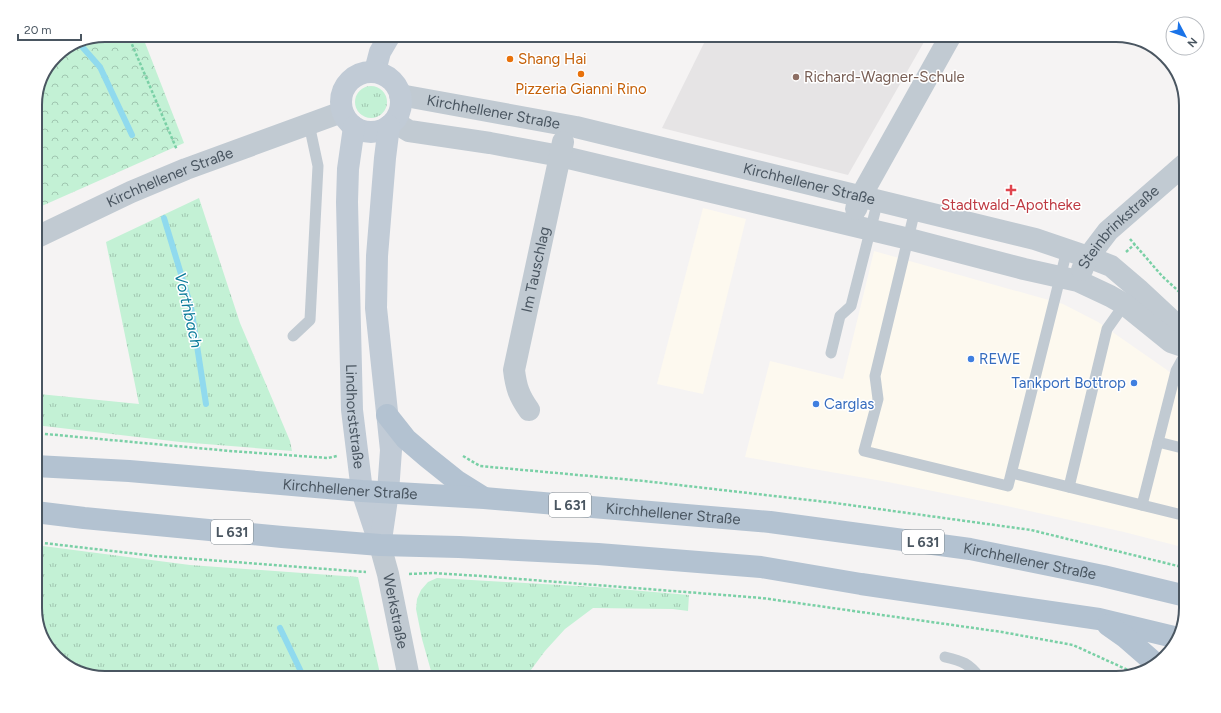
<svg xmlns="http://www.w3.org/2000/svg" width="1221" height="713" font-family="Figtree,sans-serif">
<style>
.commercial{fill:#fdf9ef}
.education{fill:#e6e4e5}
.grass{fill:url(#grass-tufts)}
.forest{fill:url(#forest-crowns)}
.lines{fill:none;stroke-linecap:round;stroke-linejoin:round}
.stream{stroke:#90daee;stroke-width:6}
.path{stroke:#7ad0a6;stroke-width:2.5;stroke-dasharray:3 2;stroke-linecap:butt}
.lane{stroke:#c1cad2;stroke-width:11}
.street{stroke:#c1cad2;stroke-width:22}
.secondary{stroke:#c1cbd6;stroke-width:22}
.primary{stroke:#b3c2d1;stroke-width:22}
.food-dot{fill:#e8710a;stroke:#fff;stroke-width:1.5}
.education-dot{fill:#8d6e63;stroke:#fff;stroke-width:1.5}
.health-dot{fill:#e0444e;stroke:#fff;stroke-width:1.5}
.shop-dot{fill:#3f7fe0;stroke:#fff;stroke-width:1.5}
.labels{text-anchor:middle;stroke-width:3;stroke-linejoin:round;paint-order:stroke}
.shield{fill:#fff;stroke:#808990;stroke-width:1}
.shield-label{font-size:14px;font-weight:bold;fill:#4a5661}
.food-label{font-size:15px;fill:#c56008;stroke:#fff;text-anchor:start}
.education-label{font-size:15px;fill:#785e54;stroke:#fff;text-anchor:start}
.street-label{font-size:15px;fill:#4a5661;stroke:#fff}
.health-label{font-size:15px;fill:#be3a42;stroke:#fff}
.shop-label{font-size:15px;fill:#366cbe;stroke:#fff;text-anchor:start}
.water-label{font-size:16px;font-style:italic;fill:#0c7c9b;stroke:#fff}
.rim{fill:none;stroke:#4a5661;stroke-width:2}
</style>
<defs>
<pattern id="grass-tufts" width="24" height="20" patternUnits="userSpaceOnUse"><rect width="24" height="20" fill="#c3f1d5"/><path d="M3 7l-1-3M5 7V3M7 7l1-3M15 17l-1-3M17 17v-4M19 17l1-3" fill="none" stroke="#a0c6b0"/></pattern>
<pattern id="forest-crowns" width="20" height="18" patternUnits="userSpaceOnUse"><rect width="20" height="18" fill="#c3f1d5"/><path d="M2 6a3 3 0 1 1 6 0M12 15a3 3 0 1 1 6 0" fill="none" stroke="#a0c6b0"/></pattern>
</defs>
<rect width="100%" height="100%" fill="#f5f3f3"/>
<g class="commercial">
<polygon points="703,208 746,219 703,394 657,384"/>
<polygon points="874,251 1063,304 1098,322 1167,370 1186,388 1186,548 1124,532 1007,506 888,482 745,457 770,361 843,379"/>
</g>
<polygon class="education" points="708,35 928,35 848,175 662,128"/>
<g class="grass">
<circle cx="371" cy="102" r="16"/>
<polygon points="199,198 240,323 290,441 292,451 180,442 35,425 35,383 39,394 139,404 106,242"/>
<polygon points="35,545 190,565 358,577 381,678 105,678 70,669 44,643 35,612"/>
<polygon points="437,578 596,587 689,595 688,611 673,609 593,608 565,629 545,651 525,678 433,678 422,639 416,609 417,599 421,590 428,582"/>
</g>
<polygon class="forest" points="105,35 142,35 184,143 35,209 35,101 56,55 78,40"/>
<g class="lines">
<g class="stream">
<polyline points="77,41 100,67 132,135"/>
<polyline points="164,218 191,307 206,404"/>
<polyline points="280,628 304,678"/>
</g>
<g class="path">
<polyline points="128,35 177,150"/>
<polyline points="1130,239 1162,276 1186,298"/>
<polyline points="1126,252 1135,244"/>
<polyline points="35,433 230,451 328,458 337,456"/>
<polyline points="463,456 480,466 644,481 835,503 1031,530 1186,568"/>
<polyline points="35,542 155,556 366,572"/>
<polyline points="409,574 432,573 481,576 762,598 1002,632 1073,645 1128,670"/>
</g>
<g class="lane">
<polyline points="915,210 875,376 878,399 864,451 1008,486 1067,250"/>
<polyline points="293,336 310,320 318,166 309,124"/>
<polyline points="831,353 840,316 851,306 878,200"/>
<polyline points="1158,442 1186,449"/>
<polyline points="1012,473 1186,516"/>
<polyline points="1069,487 1107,329 1126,302"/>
<polyline points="1142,505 1176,371 1182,360 1186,355"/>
<path d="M 945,657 C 962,661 969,663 980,678"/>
</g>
<g class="street">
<path id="s1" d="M 400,95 L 576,127 L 1035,239 L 1088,257 L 1111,266 L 1138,289 L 1181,329 L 1186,338"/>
<polyline points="394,122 409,131 490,143 560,156 909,239 1024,269 1078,281 1110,296 1124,304 1171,342 1186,347"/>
<polyline points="856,209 861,196 951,35"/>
<path id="s2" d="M 35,238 L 131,192 L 186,169 L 342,112"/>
<path id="s3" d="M 1082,270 L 1086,260 L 1108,231 L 1186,163"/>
<path id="s4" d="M 529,410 C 519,396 516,387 514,370 L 563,142"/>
<path id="s5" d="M 380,545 L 388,574 L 409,678"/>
</g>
<g class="secondary">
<polyline points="375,71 380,52 390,35"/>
<circle cx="371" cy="102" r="30"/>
<path id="s6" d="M 354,127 L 348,169 L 347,202 L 352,410 L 362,491 L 380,545"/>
<polyline points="381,540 388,492 391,450 376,308 377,256 385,158 389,126"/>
</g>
<g class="primary">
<polyline points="387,415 406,439 427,457 457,481 481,496"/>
<path id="s7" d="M 35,466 L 129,471 L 362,491 L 484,498 L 770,522 L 970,549 L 1103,576 L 1186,596"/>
<polyline points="35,512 84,518 282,537 380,545 459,547 598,554 761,567 861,584 1099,619 1178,638"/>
<polyline points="1108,625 1125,637 1156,664"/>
</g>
</g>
<g class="food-dot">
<circle cx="510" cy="59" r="4"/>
<circle cx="581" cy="74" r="4"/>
</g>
<circle class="education-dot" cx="796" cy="77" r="4"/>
<path class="health-dot" d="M1009 184h4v4h4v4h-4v4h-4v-4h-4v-4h4z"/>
<g class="shop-dot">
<circle cx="971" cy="359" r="4"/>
<circle cx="1134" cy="383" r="4"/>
<circle cx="816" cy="404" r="4"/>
</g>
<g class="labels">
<g class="shield">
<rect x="549" y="493" width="42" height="24" rx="3"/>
<rect x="211" y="520" width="42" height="24" rx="3"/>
<rect x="902" y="530" width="42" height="24" rx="3"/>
</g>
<g class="shield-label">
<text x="570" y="510">L 631</text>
<text x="232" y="537">L 631</text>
<text x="923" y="547">L 631</text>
</g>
<g class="food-label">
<text x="518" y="64">Shang Hai</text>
<text x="581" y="94" text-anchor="middle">Pizzeria Gianni Rino</text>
</g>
<g class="education-label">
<text x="804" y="82">Richard-Wagner-Schule</text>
</g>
<g class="street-label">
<text dy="5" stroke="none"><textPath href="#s1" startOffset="95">Kirchhellener Straße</textPath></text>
<text dy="5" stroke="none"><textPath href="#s2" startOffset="148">Kirchhellener Straße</textPath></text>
<text dy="5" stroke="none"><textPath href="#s1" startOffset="419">Kirchhellener Straße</textPath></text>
<text dy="5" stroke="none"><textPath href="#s3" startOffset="57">Steinbrinkstraße</textPath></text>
<text dy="5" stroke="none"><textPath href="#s4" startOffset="146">Im Tauschlag</textPath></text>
<text dy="5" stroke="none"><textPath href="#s6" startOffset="290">Lindhorststraße</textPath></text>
<text dy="5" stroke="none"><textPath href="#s7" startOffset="316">Kirchhellener Straße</textPath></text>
<text dy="5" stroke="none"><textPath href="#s7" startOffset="640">Kirchhellener Straße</textPath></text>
<text dy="5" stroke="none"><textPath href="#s7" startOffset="1000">Kirchhellener Straße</textPath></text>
<text dy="5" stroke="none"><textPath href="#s5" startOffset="68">Werkstraße</textPath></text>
</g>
<g class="health-label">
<text x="1011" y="210">Stadtwald-Apotheke</text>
</g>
<g class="shop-label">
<text x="979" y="364">REWE</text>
<text x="1126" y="388" text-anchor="end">Tankport Bottrop</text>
<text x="824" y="409">Carglas</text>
</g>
<g class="water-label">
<text transform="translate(189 310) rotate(77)" y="6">Vorthbach</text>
</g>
</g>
<path d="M0 0H1221V713H0ZM105 42H1116A63 63 0 0 1 1179 105V608A63 63 0 0 1 1116 671H105A63 63 0 0 1 42 608V105A63 63 0 0 1 105 42Z" fill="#fff" fill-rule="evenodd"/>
<path class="rim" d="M105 42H1116A63 63 0 0 1 1179 105V608A63 63 0 0 1 1116 671H105A63 63 0 0 1 42 608V105A63 63 0 0 1 105 42Z"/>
<g transform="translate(1185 36) rotate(131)"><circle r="19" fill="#ffffff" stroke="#b7bbc0"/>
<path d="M0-3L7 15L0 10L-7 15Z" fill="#1a73e8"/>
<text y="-6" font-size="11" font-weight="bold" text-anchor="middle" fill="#4a5661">N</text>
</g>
<path d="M18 34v6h63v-6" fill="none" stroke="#4a5661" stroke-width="2"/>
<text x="24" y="34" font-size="12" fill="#4a5661" stroke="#ffffff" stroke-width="3" paint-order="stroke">20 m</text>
</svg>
